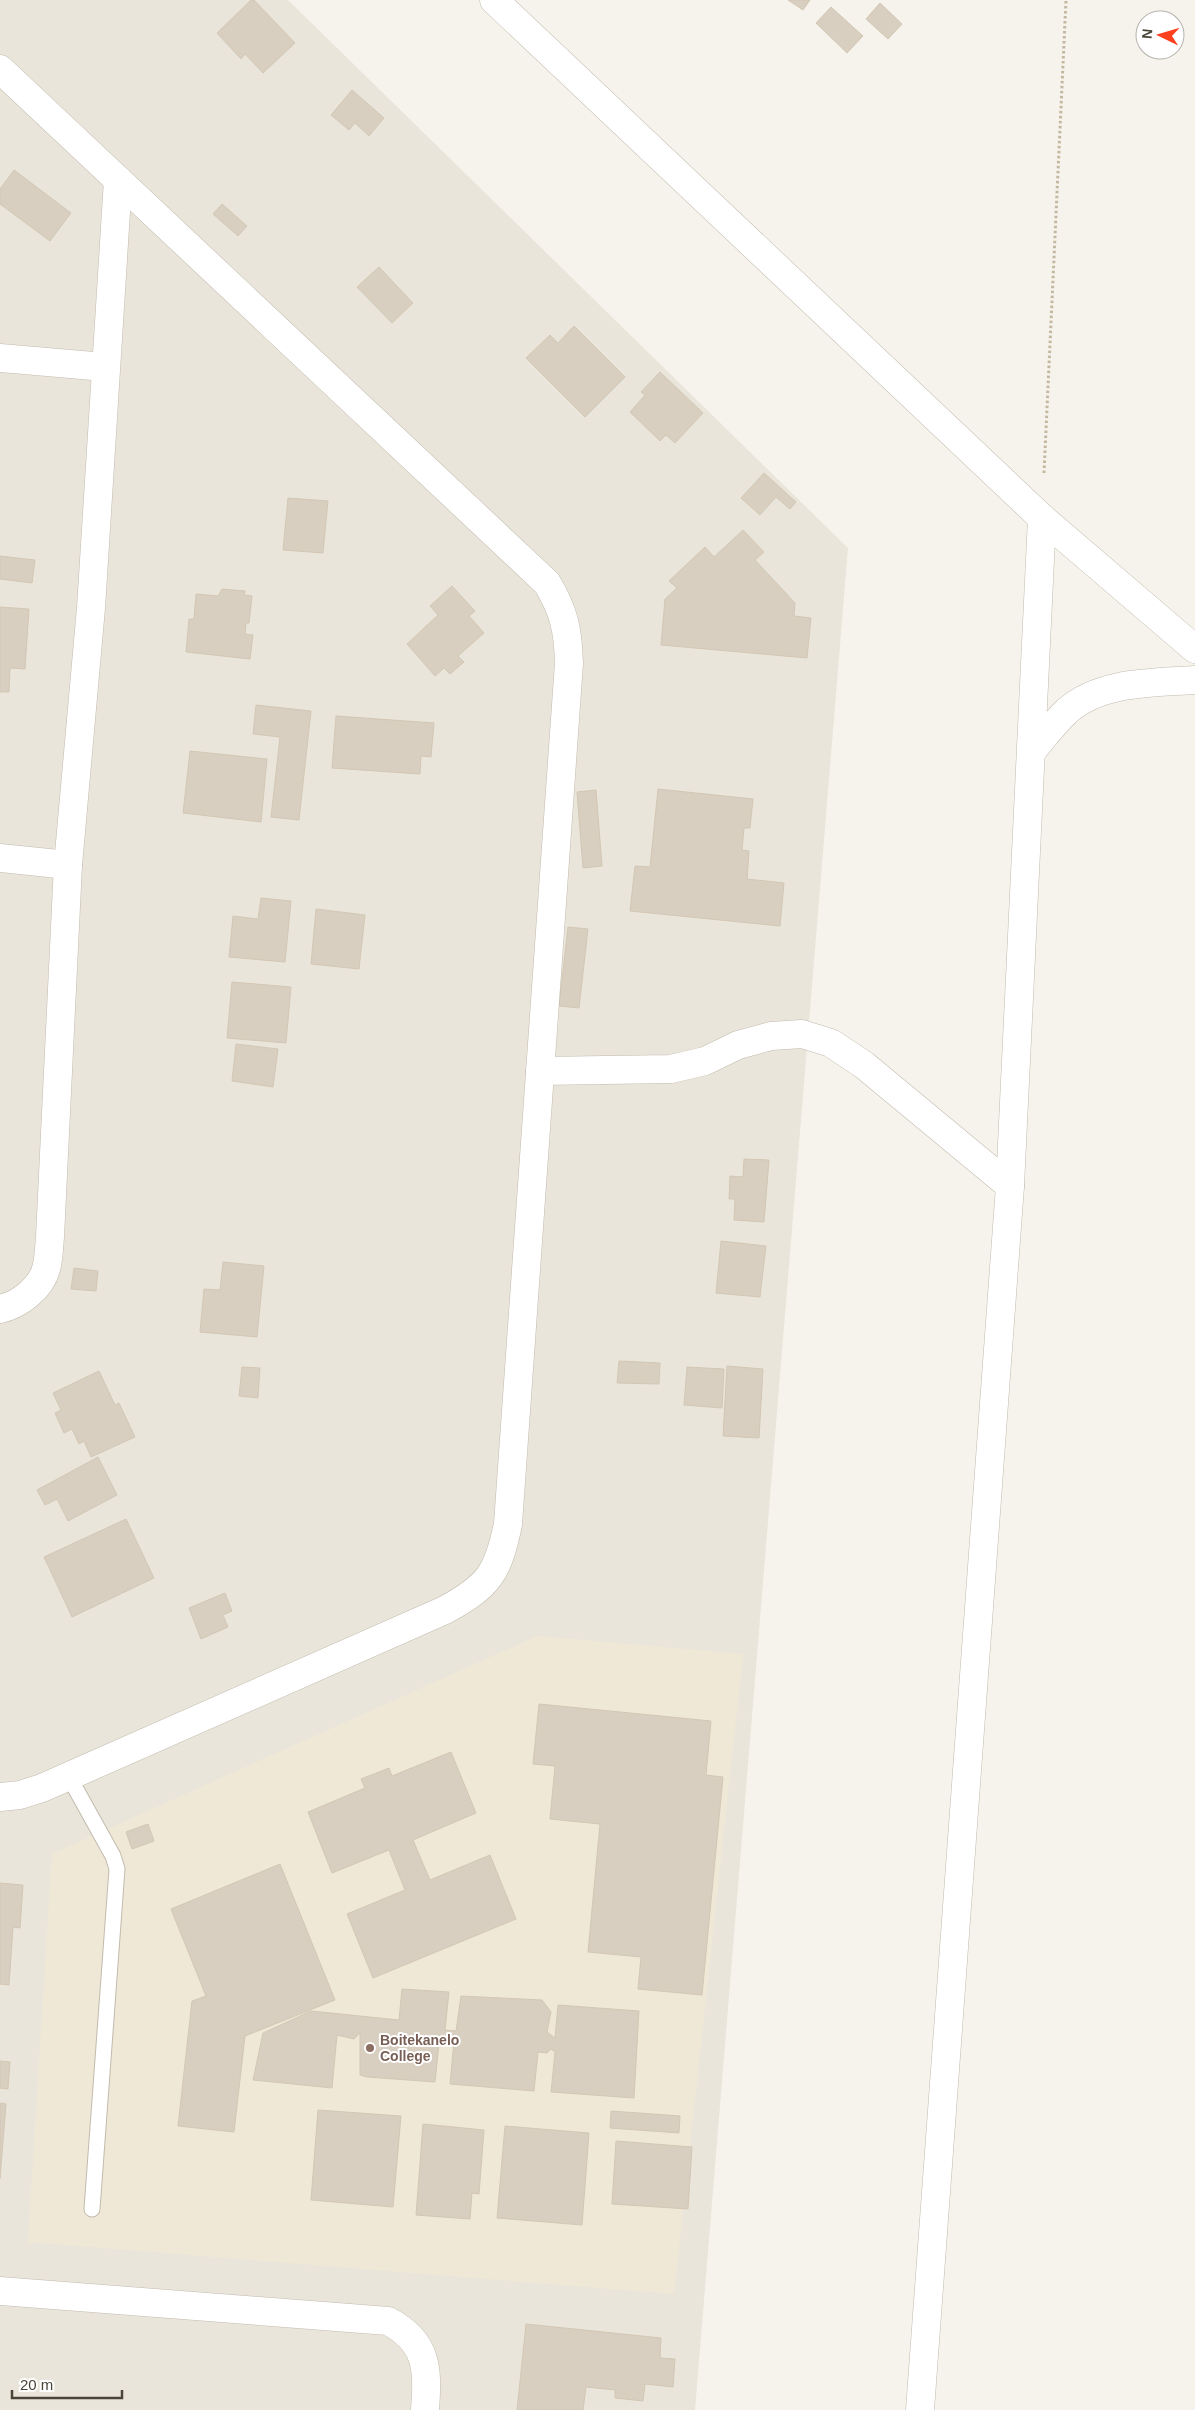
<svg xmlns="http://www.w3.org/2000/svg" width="1195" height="2410" font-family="Helvetica,sans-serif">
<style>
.residential{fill:#eae5da}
.education{fill:#efe8d6}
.building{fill:#d8cfc1;stroke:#d3c7b4}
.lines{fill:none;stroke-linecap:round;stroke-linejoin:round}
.lane-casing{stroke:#c2bbae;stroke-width:17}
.street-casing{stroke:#c2bbae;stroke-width:29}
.path{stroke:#c4b79f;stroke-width:3;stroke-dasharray:2.5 2.5;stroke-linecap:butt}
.lane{stroke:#fff;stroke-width:15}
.street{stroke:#fff;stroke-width:28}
.education-dot{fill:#8d6e63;stroke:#fff;stroke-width:2}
.labels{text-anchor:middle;stroke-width:4;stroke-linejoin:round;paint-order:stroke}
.education-label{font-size:14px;font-weight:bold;fill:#785e54;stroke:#fff;text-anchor:start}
</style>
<rect width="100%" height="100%" fill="#f6f3ec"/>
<polygon class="residential" points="0,0 288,0 848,548 695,2410 0,2410"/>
<polygon class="education" points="537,1636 743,1654 674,2294 28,2242 52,1854"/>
<g class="building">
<polygon points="251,0 254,0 295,43 263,73 245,54 241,59 217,33"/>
<polygon points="788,0 810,0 803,10"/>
<polygon points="880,3 902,24 888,39 866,19"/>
<polygon points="831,7 863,36 847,53 816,23"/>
<polygon points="352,90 384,118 369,136 355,123 349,130 331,115"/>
<polygon points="14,170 71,213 50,241 0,204 0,189"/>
<polygon points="222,204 247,226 238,236 213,214"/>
<polygon points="379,267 413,303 392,323 357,287"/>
<polygon points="574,326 625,377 585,417 526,358 550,335 558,343"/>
<polygon points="660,372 703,413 675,443 666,435 660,441 630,412 645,395 641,392"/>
<polygon points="764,473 796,502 790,509 776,497 760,515 741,498"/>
<polygon points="288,498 328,501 323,553 283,550"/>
<polygon points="743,530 764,552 755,560 795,603 794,616 811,618 807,658 661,645 665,599 677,588 669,581 705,547 714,557"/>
<polygon points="0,556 35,560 32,583 0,579"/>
<polygon points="452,586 475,611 469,616 484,633 458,656 464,662 450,674 444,668 435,676 407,644 438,615 430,606"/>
<polygon points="222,589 245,591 244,595 252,596 249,623 246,623 245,634 253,635 250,659 186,652 189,619 194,619 196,594 218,596"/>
<polygon points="0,607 29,609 25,669 10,668 9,692 0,692"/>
<polygon points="256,705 311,711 299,820 271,817 280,737 253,734"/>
<polygon points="336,716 434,723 431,757 421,756 420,774 332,768"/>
<polygon points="190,751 267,759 261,822 183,813"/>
<polygon points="658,789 753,799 750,828 744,828 742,850 749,851 747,879 784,883 780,926 630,911 635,866 650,867"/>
<polygon points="596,790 602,866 583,868 577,792"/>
<polygon points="261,898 291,901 285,962 229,957 233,916 258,919"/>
<polygon points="316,909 365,915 359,969 311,964"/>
<polygon points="568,927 588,929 579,1008 559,1006"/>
<polygon points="232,982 291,987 286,1043 227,1038"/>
<polygon points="236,1044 278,1049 273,1087 232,1081"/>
<polygon points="744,1159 769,1160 764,1222 734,1220 735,1199 729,1199 730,1176 743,1177"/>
<polygon points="721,1241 766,1246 760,1297 716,1293"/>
<polygon points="223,1262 264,1266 257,1337 200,1332 204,1289 220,1290"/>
<polygon points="74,1268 98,1271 96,1291 71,1289"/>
<polygon points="619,1361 660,1363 659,1384 617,1383"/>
<polygon points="727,1366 763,1369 759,1438 723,1436"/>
<polygon points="242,1367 260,1368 258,1398 239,1396"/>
<polygon points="687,1367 724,1369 722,1408 684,1405"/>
<polygon points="99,1371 115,1405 119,1403 135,1437 91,1457 84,1441 79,1444 72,1429 64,1433 55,1413 61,1410 53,1393"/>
<polygon points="98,1457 117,1495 68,1521 57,1499 45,1505 37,1490"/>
<polygon points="126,1519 154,1578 72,1617 44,1557"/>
<polygon points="225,1593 232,1611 223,1615 228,1627 201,1639 189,1608"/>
<polygon points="539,1704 711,1721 706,1775 723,1777 702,1995 638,1989 641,1957 588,1952 600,1824 550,1819 555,1766 533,1764"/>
<polygon points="451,1752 476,1813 413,1840 430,1880 490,1855 516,1919 373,1978 347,1914 405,1890 389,1850 332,1873 308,1812 365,1788 361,1779 389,1768 392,1776"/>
<polygon points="148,1824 154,1841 132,1849 126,1832"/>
<polygon points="280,1864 335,2000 245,2036 234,2132 178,2126 192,2001 206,1996 171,1909"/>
<polygon points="0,1883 23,1885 20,1928 13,1927 9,1985 0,1984"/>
<polygon points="402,1989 449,1992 445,2030 456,2031 461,1996 542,2000 551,2012 547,2032 555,2038 558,2005 639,2011 634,2098 551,2092 555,2052 551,2049 547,2053 538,2052 534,2091 450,2084 454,2041 439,2044 435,2082 367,2077 360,2075 360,2033 354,2039 337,2035 332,2088 253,2080 263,2033 311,2011 399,2020"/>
<polygon points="0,2061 10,2062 8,2089 0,2088"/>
<polygon points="0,2103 6,2104 0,2179"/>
<polygon points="318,2110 401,2116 393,2207 311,2200"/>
<polygon points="611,2111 680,2116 679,2133 610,2128"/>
<polygon points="423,2124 484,2130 479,2194 472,2193 470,2219 416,2215"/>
<polygon points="505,2126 589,2133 582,2225 497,2218"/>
<polygon points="616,2141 692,2147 688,2209 612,2204"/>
<polygon points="526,2324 661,2338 660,2358 675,2359 673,2387 645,2384 643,2401 615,2398 615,2390 586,2387 583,2410 517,2410"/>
</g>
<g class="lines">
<g class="lane-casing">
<polyline id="lane" points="68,1775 113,1856 117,1869 92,2209"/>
</g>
<g class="street-casing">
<g id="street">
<polyline points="494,0 1042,518 1195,649"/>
<path d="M 0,69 L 547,583 C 564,611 568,630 569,663 L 508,1524 C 498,1573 489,1586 445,1610 L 42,1788 L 20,1795 L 0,1797"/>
<polyline points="0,358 105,367"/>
<path d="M 1032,751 C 1043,738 1054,723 1067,711 C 1101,681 1153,683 1195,680"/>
<polyline points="0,858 68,865"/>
<polyline points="540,1071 671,1069 705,1061 738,1045 771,1036 802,1034 831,1043 864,1065 1010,1186"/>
<path d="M 0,1309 C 19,1305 41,1288 46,1269 C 49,1259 49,1247 50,1237 L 68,865 L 91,608 L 118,180"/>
<path d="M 0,2291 L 388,2321 C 428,2342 428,2369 425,2410"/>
<polyline points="920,2410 1010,1186 1042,518"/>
</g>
</g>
<polyline class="path" points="1044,473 1066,0"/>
<use href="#lane" class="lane"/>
<use href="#street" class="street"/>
</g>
<circle class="education-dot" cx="370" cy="2048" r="5"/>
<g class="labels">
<g class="education-label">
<text x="380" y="2045">Boitekanelo<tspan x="380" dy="16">College</tspan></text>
</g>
</g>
<g transform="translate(1160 35) rotate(275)"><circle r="24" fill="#ffffff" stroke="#b7b4b0"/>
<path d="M0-4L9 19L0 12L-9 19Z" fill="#fc3f1d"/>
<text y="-8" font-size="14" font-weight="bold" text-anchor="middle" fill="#4b4439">N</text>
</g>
<path d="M12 2390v8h110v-8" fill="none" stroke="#4b4439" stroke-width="2.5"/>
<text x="20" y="2390" font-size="15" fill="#4b4439" stroke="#ffffff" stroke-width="4" paint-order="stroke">20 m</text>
</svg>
